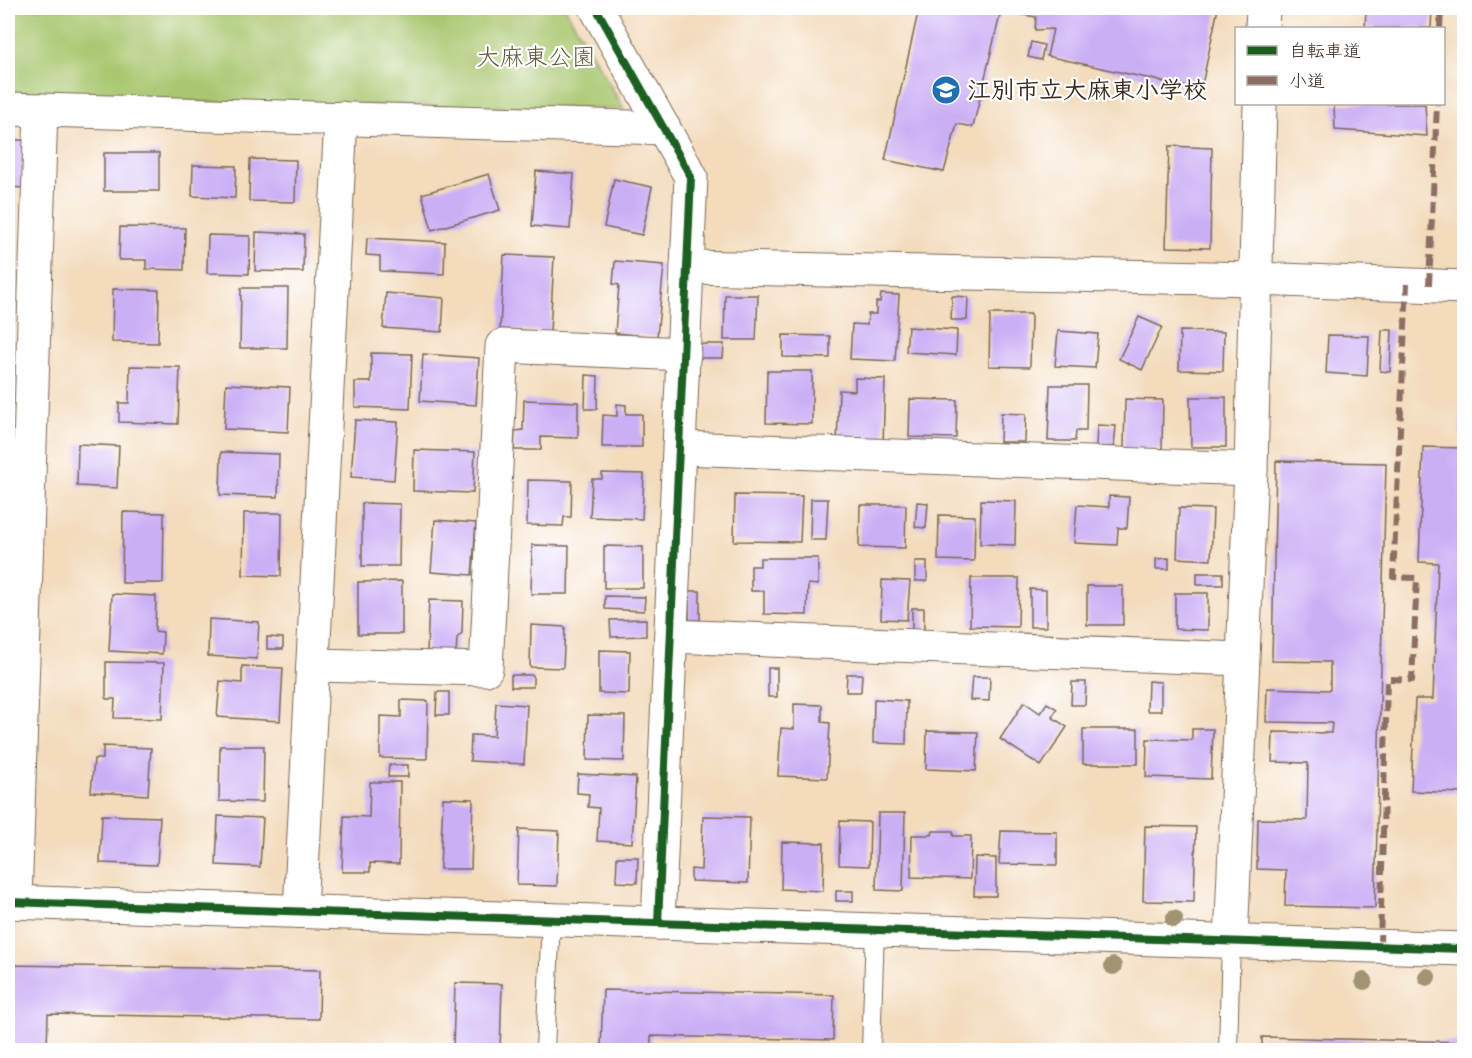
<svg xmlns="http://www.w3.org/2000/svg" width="1472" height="1058" font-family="Mynerve,'Klee One',sans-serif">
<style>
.green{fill:#a9c76f;stroke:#727846;stroke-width:1.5}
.building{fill:#cbaff5}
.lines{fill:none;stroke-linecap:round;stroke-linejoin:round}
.service-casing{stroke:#7b6855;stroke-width:20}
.minor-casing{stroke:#7b6855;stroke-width:35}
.service{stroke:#fff;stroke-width:18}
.minor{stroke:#fff;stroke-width:33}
.quiet{stroke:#8d6e63;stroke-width:6;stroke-dasharray:12 6;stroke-linecap:butt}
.cycleway-casing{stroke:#fff;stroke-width:11}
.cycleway{stroke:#1b5e20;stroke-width:8}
.tree{fill:#a09472}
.labels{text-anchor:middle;stroke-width:4.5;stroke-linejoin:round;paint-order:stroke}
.park-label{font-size:24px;fill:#5c5936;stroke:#fff}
.poi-label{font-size:24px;font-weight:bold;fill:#3b2a1e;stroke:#fff;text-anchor:start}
</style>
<rect width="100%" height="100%" fill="#fff"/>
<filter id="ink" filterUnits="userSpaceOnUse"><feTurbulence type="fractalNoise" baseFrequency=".0167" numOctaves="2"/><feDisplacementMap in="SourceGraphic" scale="12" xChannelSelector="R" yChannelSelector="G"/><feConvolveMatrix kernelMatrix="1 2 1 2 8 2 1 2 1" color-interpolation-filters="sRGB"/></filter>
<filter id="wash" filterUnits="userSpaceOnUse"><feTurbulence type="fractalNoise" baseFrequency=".008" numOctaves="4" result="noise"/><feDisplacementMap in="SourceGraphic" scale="24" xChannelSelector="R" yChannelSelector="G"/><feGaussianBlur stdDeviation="1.35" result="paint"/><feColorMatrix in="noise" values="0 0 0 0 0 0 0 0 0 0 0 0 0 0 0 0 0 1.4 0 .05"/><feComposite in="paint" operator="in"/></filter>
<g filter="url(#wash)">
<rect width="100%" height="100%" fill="#f3dbbc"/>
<polygon class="green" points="8,8 565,8 624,109 8,99"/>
<g id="blocks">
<g class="building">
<polygon points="919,8 1218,8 1201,90 1047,56 1053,29 1035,30 1036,17 1001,11 973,127 957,124 944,172 885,160"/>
<polygon points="1366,8 1432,8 1431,28 1365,28"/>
<polygon points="1031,42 1044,45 1041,60 1028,57"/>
<polygon points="1334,104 1425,104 1427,136 1335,130"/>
<polygon points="8,140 25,140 24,188 8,187"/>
<polygon points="1169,146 1212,148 1210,248 1166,247"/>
<rect x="104" y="153" width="55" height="38"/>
<polygon points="250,159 296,160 295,202 249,201"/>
<polygon points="193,165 236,166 235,198 192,196"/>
<polygon points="536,171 574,174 570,229 532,226"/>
<polygon points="489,174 500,210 432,230 422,194"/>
<polygon points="614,179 652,187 642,235 604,227"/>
<polygon points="120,227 185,228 184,270 146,269 146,260 119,260"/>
<polygon points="256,232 304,234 303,272 255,271"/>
<polygon points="208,235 250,236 249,274 207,273"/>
<polygon points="367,238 445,242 444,274 380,271 380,256 366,255"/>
<polygon points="504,255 554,257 550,332 500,329"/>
<polygon points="615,261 664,265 657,337 615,333 619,285 613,284"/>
<polygon points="241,288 288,288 287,348 240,348"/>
<polygon points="113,289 159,290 158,343 112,342"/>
<polygon points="386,293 444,298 442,332 383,328"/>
<polygon points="881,294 899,295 895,361 850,359 852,324 867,325 868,314 876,314 876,302 880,302"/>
<polygon points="725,295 758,295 756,340 724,340"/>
<polygon points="952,296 968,297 967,320 951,320"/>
<polygon points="990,314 1031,314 1030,367 989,366"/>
<polygon points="1139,317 1162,327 1142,370 1119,359"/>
<polygon points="908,327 957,330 956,355 906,352"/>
<polygon points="1382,330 1392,330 1390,372 1380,371"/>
<polygon points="1058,331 1098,334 1095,368 1055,366"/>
<polygon points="1180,331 1224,332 1223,371 1179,370"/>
<polygon points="783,335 830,336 830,358 783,357"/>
<polygon points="1328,335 1369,336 1367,376 1326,373"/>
<polygon points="700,344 724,344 723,358 700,358"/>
<polygon points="371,353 412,354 410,409 355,407 355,382 371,382"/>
<polygon points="423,354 479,358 476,405 420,401"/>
<polygon points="130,366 180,367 178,424 119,422 119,403 129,403"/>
<polygon points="767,371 812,371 812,424 766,423"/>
<polygon points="586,375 598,376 597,409 585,409"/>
<polygon points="855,378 885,379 883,445 837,443 839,390 855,391"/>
<polygon points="226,384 290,387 288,432 224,429"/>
<polygon points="1050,385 1087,385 1086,431 1076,431 1075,441 1048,441"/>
<polygon points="1190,397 1226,397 1226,447 1191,447"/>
<polygon points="910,399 957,400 956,438 909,437"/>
<polygon points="1125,399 1163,400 1162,449 1124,449"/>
<polygon points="524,400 578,402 578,438 541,437 541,450 514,450 515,431 523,430"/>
<polygon points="1461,401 1464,401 1464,435 1460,435"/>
<polygon points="617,404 626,405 626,414 642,414 642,447 602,447 603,415 617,416"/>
<polygon points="1001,413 1026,414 1025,442 1000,442"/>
<polygon points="355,420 398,422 394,480 351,477"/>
<polygon points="1097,425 1116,426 1114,447 1096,447"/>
<polygon points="78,444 119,446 117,488 77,486"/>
<polygon points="1423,447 1464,448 1464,793 1411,791 1415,699 1433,699 1438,563 1419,562"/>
<polygon points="414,450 475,452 473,493 413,491"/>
<polygon points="221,452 279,454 278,497 220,495"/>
<polygon points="1276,461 1386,463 1375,908 1285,906 1286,870 1257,869 1258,819 1307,820 1308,763 1272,762 1273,732 1331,733 1332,723 1266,722 1267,688 1330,690 1330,662 1272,661"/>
<polygon points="602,473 644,474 642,519 590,517 592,479 602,479"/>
<polygon points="528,480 572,481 571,517 564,517 563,526 527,525"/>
<polygon points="735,495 802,496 800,542 734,541"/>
<polygon points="1109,496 1129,497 1127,528 1118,528 1117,545 1074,543 1077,505 1109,507"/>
<polygon points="8,499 11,499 9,535 8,535"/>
<polygon points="811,499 828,499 826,540 810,540"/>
<polygon points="981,500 1016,501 1015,545 980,544"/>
<polygon points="917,502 928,503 926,528 915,527"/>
<polygon points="362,503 400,504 399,566 362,566"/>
<polygon points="860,505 906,505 905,548 859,547"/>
<polygon points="1179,508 1213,509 1211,560 1177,558"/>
<polygon points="123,512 164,513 163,583 122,583"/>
<polygon points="244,513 282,513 281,576 243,575"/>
<polygon points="939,515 975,516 974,561 938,560"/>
<polygon points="435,520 476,523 472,575 431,572"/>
<polygon points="532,545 569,546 568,594 531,594"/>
<polygon points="604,546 643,547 643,588 604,588"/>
<polygon points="760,558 818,558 818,585 808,584 807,615 764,614 764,591 751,591 751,566 760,566"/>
<polygon points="1169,558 1169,569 1156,569 1156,559"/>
<rect x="915" y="561" width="12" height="20"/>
<rect x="1197" y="573" width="26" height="12"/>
<polygon points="971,578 1019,578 1018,627 970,626"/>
<polygon points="882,580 910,581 907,620 881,619"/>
<polygon points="402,581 402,634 358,634 358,582"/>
<rect x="1087" y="586" width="36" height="39"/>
<polygon points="1030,589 1046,590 1046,627 1030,627"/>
<rect x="689" y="591" width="11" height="29"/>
<polygon points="1175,593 1208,593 1208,630 1175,629"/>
<polygon points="112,594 156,596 155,631 163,632 162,654 109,651"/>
<polygon points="605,596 645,597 644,611 605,609"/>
<polygon points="429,600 463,601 462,633 457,638 456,654 427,653"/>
<rect x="912" y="608" width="12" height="25"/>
<polygon points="209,619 259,622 257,659 208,656"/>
<polygon points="646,619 646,636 611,637 610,620"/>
<polygon points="531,625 565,627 563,668 530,667"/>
<polygon points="267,637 283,638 283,649 267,649"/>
<polygon points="599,650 630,651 629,694 599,693"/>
<polygon points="106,662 164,663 162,719 114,718 115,699 106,699"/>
<polygon points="242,666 283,668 280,721 217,717 220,681 242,683"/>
<rect x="768" y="668" width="9" height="29"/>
<polygon points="847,674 862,674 861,692 846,692"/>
<rect x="511" y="675" width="22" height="12"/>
<polygon points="972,677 990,677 989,701 970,700"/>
<polygon points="1148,681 1161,682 1161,711 1147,711"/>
<polygon points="1072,682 1086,682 1085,705 1071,705"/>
<polygon points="437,692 449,692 449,715 436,715"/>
<polygon points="874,699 907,701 906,744 873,743"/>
<polygon points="401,700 428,701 427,759 380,758 380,716 401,717"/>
<polygon points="1024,702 1040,713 1047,703 1057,709 1052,717 1067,727 1041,766 1000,739"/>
<polygon points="496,703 527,705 524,764 470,761 471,735 494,736"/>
<polygon points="794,704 822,705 822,722 830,723 827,778 778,776 781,728 794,729"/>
<polygon points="588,715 625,716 624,761 587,760"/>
<rect x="1083" y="729" width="55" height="35"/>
<polygon points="1192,729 1213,729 1211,779 1146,777 1147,739 1192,740"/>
<polygon points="927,731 978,732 976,771 926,769"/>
<polygon points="103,746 151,748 148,795 91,792 94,759 103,759"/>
<polygon points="220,746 264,746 263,802 219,801"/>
<polygon points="389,765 408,765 408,777 388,777"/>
<polygon points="578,774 636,777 632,843 597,841 599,808 588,807 589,794 577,793"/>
<polygon points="370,782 400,782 399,864 370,863 370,872 342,872 344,816 369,817"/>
<polygon points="443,798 473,799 471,869 440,869"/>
<polygon points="878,813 905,813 903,891 876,890"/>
<polygon points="102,815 160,817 157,865 100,863"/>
<polygon points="218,816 263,818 260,867 216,865"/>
<polygon points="703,816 750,817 748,883 691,881 691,869 701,870"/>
<polygon points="840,821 870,822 869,866 839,865"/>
<polygon points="1145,826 1196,827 1194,902 1143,901"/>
<polygon points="519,829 559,831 557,886 517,885"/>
<polygon points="933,831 953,831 953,836 971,836 970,879 911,877 912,835 932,835"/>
<polygon points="1001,831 1057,832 1057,865 999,864"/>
<polygon points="782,842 824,843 823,891 781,889"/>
<polygon points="617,857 638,857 637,883 616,882"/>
<polygon points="975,857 996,858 996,896 974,896"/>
<rect x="836" y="891" width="17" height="10"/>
<polygon points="8,965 320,970 319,1019 48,1014 47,1050 8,1050"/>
<polygon points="455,983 502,984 500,1050 453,1050"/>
<polygon points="603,990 834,995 833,1040 651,1036 651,1050 601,1050"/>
<polygon points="1262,1037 1464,1042 1464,1050 1262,1050"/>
<polygon points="1165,1047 1165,1050 1141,1050 1141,1049"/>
</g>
</g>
</g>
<g filter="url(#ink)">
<use href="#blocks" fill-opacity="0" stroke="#7b6855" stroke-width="1.5"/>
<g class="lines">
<g class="service-casing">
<g id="service">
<polyline points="545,1050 551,919"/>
<polyline points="871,1050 875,930"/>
<polyline points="1228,1050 1231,942"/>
</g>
</g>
<g class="minor-casing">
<g id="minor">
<polyline points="596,8 691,177 658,923"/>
<polyline points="1262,28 1263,8"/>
<polyline points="8,109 664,128"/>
<polyline points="687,267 1256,279 1464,287"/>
<polyline points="680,448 1251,469"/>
<polyline points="671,636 1241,659"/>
<polyline points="313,665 486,669 502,346 684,354"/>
<polyline points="8,902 1464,949"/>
<polyline points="15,902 41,110"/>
<polyline points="300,911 341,118"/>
<polyline points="1231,942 1251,469 1260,104"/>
</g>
</g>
<use href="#service" class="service"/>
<use href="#minor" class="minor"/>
<g class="quiet">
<polyline points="1440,28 1441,8"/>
<polyline points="1429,285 1437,104"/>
<polyline points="1380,946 1387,679 1412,680 1417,578 1393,577 1407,284"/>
</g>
<g class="cycleway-casing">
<g id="cycleway">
<polyline points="596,8 691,177 658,923"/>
<polyline points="8,902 1464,949"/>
</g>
</g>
<use href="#cycleway" class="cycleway"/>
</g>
<g class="tree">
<circle cx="1174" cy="919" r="9"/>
<circle cx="1113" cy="966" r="9"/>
<circle cx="1427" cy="977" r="9"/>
<circle cx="1364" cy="981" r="9"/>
</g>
</g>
<defs>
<g id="school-disc" transform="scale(1.5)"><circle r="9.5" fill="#1f6fb2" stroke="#fff"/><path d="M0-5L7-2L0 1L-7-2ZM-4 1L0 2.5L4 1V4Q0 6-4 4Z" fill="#fff"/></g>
</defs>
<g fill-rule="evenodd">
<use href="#school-disc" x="946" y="90"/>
</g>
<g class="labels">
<g class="park-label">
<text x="536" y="65">大麻東公園</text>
</g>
<g class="poi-label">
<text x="967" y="98">江別市立大麻東小学校</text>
</g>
</g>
<rect width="1472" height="1058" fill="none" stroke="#fff" stroke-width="30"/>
<rect x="1235" y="27" width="210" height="78" fill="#ffffff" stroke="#b1aaa5" stroke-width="1.5"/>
<rect x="1247" y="46" width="30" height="9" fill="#1b5e20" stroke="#b1aaa5" stroke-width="1.5"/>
<text x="1289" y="57" font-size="18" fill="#3b2a1e">自転車道</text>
<rect x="1247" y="76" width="30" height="9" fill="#8d6e63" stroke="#b1aaa5" stroke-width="1.5"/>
<text x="1289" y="87" font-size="18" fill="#3b2a1e">小道</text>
</svg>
